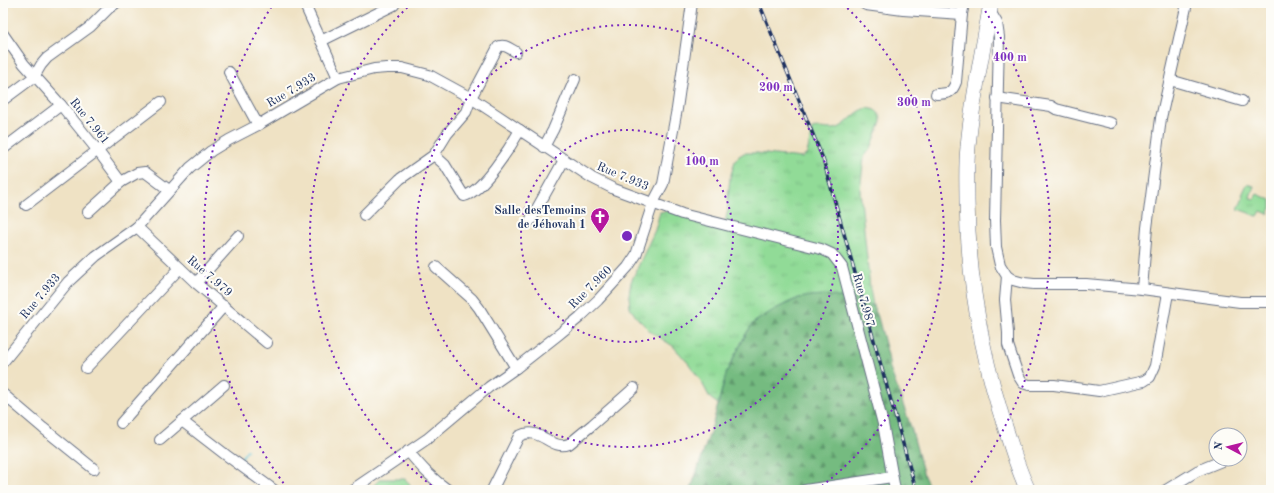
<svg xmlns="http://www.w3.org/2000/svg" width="1274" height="493" font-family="'Old Standard TT',serif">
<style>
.grass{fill:url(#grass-tufts);stroke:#56857a}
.forest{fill:url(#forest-firs);stroke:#48756f}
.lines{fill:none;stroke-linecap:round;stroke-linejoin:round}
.stream{stroke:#5bc2d8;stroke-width:2}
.minor-casing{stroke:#656e82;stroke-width:12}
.highway-casing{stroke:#656e82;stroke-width:16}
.minor{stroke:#fff;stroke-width:10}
.highway{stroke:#fff;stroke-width:15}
.rail-casing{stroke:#1b2f5e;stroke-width:3.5}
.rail{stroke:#fdfcf7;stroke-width:2;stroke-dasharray:6;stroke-linecap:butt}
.ring{fill:none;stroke:#7b2cbf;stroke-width:2;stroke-dasharray:2 4}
.labels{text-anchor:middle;stroke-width:4;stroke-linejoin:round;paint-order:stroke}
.street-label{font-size:12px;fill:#1b2f5e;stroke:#fdfcf7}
.poi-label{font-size:12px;font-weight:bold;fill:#1b2f5e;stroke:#fdfcf7;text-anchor:end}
.centre{fill:#7b2cbf;stroke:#fdfcf7;stroke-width:2}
.ring-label{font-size:12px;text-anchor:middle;font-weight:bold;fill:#7b2cbf;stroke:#fdfcf7;stroke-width:4;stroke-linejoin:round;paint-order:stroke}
</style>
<defs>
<pattern id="grass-tufts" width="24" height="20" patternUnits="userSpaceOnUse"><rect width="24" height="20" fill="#91db97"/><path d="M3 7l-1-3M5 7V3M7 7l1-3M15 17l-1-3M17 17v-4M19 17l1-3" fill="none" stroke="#7cbc85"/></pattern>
<pattern id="forest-firs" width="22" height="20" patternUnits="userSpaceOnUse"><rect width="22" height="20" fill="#74bb80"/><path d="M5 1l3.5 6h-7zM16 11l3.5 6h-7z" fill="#5e986c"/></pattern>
</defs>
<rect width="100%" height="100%" fill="#fdfcf7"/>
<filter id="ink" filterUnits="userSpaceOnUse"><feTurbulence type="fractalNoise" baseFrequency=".025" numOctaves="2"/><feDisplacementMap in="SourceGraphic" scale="8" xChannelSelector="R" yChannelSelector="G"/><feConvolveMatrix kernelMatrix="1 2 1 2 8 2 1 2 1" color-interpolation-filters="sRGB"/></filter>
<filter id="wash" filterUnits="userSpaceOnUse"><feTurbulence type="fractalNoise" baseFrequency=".012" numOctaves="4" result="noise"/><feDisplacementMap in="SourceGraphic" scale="16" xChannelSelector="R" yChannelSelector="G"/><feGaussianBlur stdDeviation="0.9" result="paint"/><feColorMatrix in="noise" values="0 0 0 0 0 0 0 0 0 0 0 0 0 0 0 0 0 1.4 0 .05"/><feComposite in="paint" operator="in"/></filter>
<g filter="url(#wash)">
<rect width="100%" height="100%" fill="#efe2c4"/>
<g class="grass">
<path d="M 867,108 C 876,109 881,113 881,122 L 871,148 L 864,157 L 860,190 L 870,288 L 873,306 L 862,301 L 799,298 L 787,303 L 764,316 L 753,323 L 746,334 L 727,371 L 718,404 L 710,398 L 701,381 L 689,364 L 673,346 L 651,332 L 637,318 L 630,308 L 629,295 L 631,282 L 655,230 L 660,212 L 666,211 L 725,222 L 728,210 L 728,197 L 730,178 L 735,161 L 739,156 L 744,153 L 757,153 L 802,158 L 807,154 L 812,129 C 820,126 829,131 838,128 C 849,123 855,111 867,108 Z"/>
<polygon points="1247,184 1254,186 1250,197 1251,198 1254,199 1257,194 1271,200 1271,208 1268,214 1261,211 1258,216 1257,216 1238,209 1244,196 1242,195"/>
<polygon points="380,479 405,479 410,484 409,490 369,490"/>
</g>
<polygon class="forest" points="824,295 862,301 873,306 878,317 888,355 890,368 911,427 924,476 931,490 689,490 692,486 713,423 727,371 746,334 753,323 775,309 799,298 811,296"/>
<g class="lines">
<polyline class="stream" points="239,461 247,450"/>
</g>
</g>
<g filter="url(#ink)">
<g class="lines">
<g class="minor-casing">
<g id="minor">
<polyline points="304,3 338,78"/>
<polyline points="863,3 866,5 903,10 962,14"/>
<polyline points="990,11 997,23 999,37 995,220 996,247 1000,265 1007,276 1013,280 1024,283 1034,284 1086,284 1142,289 1240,302 1271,302"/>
<polyline points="3,34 24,64 61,105 98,151 121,182 137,173 145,172 169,190"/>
<polyline points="321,41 394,5 395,3"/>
<polyline points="229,72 258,125"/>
<polyline points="1170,80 1242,101"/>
<path d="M 936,94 C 947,93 951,95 956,82 L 962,14 L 964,3"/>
<polyline points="997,98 1051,106 1056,109 1111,123"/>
<polyline points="3,100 34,77 41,65 47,58 90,27 109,8 116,3"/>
<polyline points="544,147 553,130 575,79"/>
<polyline points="3,149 61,105"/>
<path d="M 434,155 L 445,165 L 464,196 C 482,192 511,146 520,130"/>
<polyline points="26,205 161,102"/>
<polyline points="88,212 121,182"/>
<path d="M 364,215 L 400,179 L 434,155 L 447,134 L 466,112 L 471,98 L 498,47 C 504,43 510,49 516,52"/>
<polyline points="530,221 564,160"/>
<polyline points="137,227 196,283 267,343"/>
<polyline points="436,267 472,299 479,308 516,368"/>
<polyline points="1007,276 1005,300 1008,333 1008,345 1018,375 1023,383 1029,385 1054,385 1099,391 1144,381 1150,377 1155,366 1168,293"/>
<polyline points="196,283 238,236"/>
<polyline points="1142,289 1147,228 1161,118 1187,3"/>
<polyline points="3,362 68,282 96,256 137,227 190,168 211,151 229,140 258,125 338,78 374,69 387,68 402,68 429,75 471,98 497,115 592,178 614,189 682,214 821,249 832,254 842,267 883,424 895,490"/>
<polyline points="86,368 180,268"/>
<polyline points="3,394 43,428 94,469"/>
<polyline points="182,421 226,455 274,490"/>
<polyline points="121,423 224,306"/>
<polyline points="160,440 224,385"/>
<path d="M 408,451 C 421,467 431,478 448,490"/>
<polyline points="352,490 427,439 489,387 516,368 558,335 580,317 598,300 628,267 636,255 653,203 663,184 677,109 692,3"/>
<path d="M 492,490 L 519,436 C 541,425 550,451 569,444 L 592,425 L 634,388"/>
<polyline points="805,490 892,477"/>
<polyline points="1166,490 1197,471 1224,460"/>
</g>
</g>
<g class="highway-casing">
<path id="highway" d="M 991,3 C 983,51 972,98 968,147 C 966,165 967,183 967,201 C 968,281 982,358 1007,433 C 1013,452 1019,472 1028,490"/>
</g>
<use href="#minor" class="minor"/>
<use href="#highway" class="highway"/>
<g class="rail-casing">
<polyline id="rail" points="759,3 823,159 916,490"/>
</g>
<use href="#rail" class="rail"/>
</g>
</g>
<g class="ring">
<circle cx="627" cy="236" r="106"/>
<circle cx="627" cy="236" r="211"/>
<path d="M436 489A317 317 0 0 1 411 4M843 4A317 317 0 0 1 818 489"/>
<path d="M287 488A423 423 0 0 1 272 6M982 6A423 423 0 0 1 967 488"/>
</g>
<defs>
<g id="church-pin" transform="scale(1)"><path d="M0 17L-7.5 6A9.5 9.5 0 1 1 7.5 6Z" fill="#b5179e" stroke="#fdfcf7"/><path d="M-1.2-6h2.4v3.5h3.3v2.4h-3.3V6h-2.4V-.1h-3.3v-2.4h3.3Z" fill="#fff"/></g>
</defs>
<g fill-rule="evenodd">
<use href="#church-pin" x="600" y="217"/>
</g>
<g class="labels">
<g class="street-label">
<text transform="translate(291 90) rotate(-31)" y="4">Rue 7.933</text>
<text transform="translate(90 121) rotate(51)" y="4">Rue 7.961</text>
<text transform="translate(623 176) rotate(23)" y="4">Rue 7.933</text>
<text transform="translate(210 276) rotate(41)" y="4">Rue 7.979</text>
<text transform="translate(590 287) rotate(-45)" y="4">Rue 7.960</text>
<text transform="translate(40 296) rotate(-50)" y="4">Rue 7.933</text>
<text transform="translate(864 300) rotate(75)" y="4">Rue 7.987</text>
</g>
<g class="poi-label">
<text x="586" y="214">Salle desTemoins<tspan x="586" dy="14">de Jéhovah 1</tspan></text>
</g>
</g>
<circle cx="627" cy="236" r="6" class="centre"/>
<g class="ring-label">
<text x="1010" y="61">400 m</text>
<text x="776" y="91">200 m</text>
<text x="914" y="106">300 m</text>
<text x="702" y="165">100 m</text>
</g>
<rect width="1274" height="493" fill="none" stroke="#fdfcf7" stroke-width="16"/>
<g transform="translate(1228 447) rotate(277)"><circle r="19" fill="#fdfcf7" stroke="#a3aaba"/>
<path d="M0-3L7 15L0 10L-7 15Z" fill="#b5179e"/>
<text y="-6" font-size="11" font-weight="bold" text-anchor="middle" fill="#1b2f5e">N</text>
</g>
</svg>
